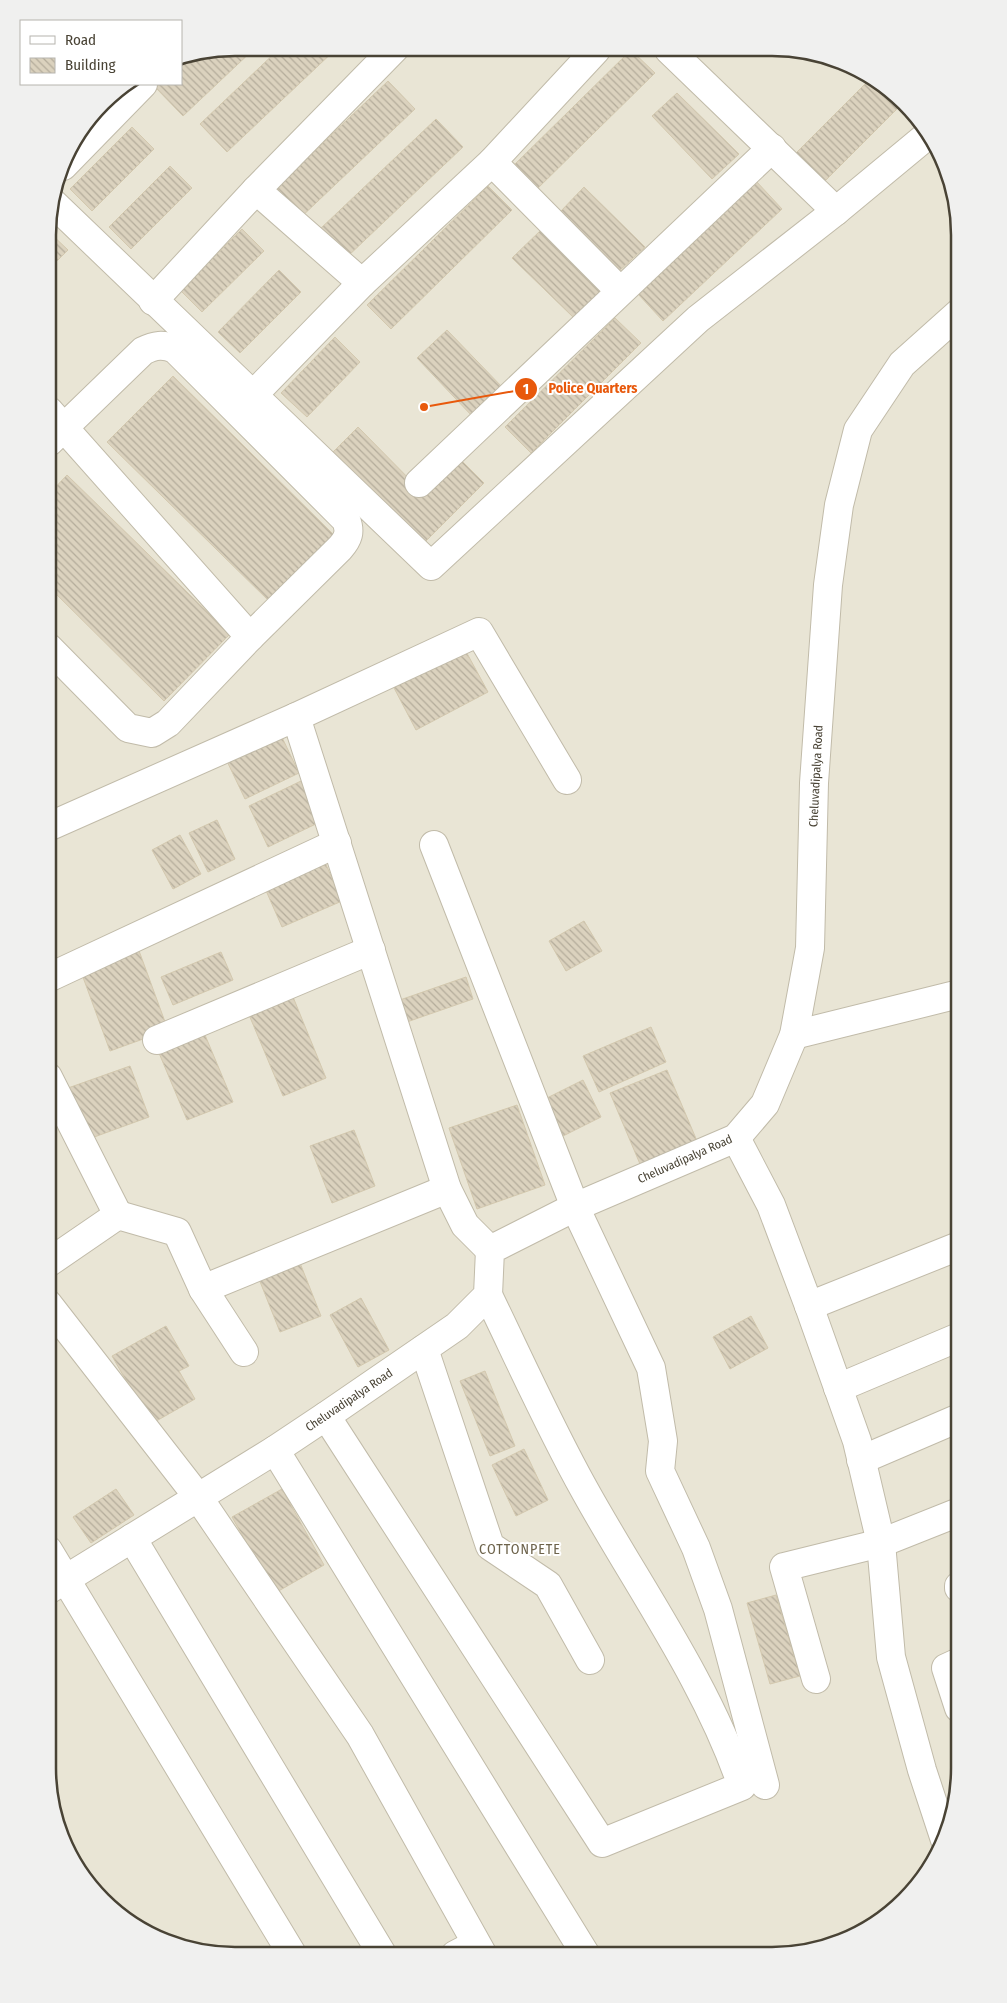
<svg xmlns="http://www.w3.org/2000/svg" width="1007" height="2003" font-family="'Fira Sans Condensed',sans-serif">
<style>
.residential{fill:#e9e5d5}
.building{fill:url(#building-back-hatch);stroke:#d3c8ae}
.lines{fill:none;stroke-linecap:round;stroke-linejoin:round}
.minor-casing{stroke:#c1bba9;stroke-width:30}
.minor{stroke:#fff;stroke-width:28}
.labels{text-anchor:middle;stroke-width:4;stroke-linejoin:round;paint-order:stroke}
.street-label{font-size:12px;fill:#494335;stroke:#fff}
.neighbourhood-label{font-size:14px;letter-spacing:1px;fill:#6d634b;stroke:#fff}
.rim{fill:none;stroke:#494335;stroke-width:2.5}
.leader{fill:none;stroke:#e8590c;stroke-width:2}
.callout-dot{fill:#e8590c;stroke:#fff;stroke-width:2}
.mark-label{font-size:15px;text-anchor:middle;font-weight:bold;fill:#fff}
.callout-label{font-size:14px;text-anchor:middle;font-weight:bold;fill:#e8590c;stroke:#fff;stroke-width:4;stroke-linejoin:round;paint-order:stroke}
</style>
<defs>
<pattern id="building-back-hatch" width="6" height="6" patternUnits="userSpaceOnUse" patternTransform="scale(1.25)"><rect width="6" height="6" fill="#dbd2be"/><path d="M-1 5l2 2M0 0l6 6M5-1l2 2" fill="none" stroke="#b4ac9b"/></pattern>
</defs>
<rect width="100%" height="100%" fill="#f5f2e7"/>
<polygon class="residential" points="235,48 808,51 855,67 895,94 928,131 950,175 959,235 959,1780 945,1839 921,1882 876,1924 832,1946 772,1955 210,1954 163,1941 112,1909 79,1872 57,1828 48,1768 49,211 67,152 111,94 128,84 181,84 181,58"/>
<g class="building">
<polygon points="235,48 255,48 183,116 156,88 160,84 181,84 181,64 189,57"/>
<polygon points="280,48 337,48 227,152 200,124"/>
<polygon points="631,50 655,73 534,192 511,168"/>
<polygon points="871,78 895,94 903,103 823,183 794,155"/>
<polygon points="388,81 415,109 298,220 271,192"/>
<polygon points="677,93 739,154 712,179 652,116"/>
<polygon points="436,119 463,147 346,258 319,230"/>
<polygon points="132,127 154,149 92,211 70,189"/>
<polygon points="170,166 192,188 131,249 109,227"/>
<polygon points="756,181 782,209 663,321 638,294"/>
<polygon points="488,186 512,210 391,329 367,305"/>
<polygon points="584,187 645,247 618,272 560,212"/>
<polygon points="242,229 264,251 202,312 180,290"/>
<polygon points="541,230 602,291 574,318 512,258"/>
<polygon points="49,232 68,250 49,269"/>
<polygon points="279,270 301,292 240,353 218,332"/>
<polygon points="615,318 641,343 531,453 505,427"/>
<polygon points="447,330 504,389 473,417 417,358"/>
<polygon points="335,337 360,362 307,417 281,393"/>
<polygon points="173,376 335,536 270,602 107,442"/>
<polygon points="358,427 426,496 461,460 484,483 422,545 331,454"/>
<polygon points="67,475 230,634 164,701 49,587 49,494"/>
<polygon points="463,646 488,692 416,730 392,684"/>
<polygon points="278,729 299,773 245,799 224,755"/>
<polygon points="301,781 320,822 268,847 249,806"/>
<polygon points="217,820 235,859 208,872 189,833"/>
<polygon points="180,835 201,874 173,889 152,850"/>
<polygon points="324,860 342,901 282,927 264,886"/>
<polygon points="584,921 602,951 566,971 549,941"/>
<polygon points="138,948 168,1030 110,1051 80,969"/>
<polygon points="221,952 233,980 173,1005 161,977"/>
<polygon points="466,977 473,999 404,1023 397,1001"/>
<polygon points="291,992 326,1078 283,1096 247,1010"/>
<polygon points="651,1027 666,1062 599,1092 583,1056"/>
<polygon points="205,1035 233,1102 187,1120 159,1053"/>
<polygon points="130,1066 149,1117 86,1140 68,1088"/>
<polygon points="667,1070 697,1141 640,1164 610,1093"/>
<polygon points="583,1080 601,1117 561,1137 543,1100"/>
<polygon points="517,1105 545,1185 477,1209 449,1128"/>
<polygon points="354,1130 375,1186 332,1203 310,1146"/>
<polygon points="300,1263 321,1316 280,1332 259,1279"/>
<polygon points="361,1298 389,1350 358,1367 330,1315"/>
<polygon points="751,1316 768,1348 730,1369 713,1337"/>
<polygon points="166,1326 189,1366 179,1371 195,1399 151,1424 112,1356"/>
<polygon points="485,1371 515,1446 490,1456 460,1381"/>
<polygon points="524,1449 548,1500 516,1516 492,1465"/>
<polygon points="116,1489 134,1515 91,1543 73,1517"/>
<polygon points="282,1489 324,1565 275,1593 232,1517"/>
<polygon points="776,1595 800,1676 770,1684 747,1603"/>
</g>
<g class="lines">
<g class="minor-casing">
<g id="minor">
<polyline points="669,50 836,211"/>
<polyline points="492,162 596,50"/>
<polyline points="63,166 143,84"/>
<polyline points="256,190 362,283 492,162 620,291"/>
<polyline points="52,202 431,566 698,319 836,211 929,134"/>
<polyline points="153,301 256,190 395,48"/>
<polyline points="252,396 362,283"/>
<path d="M 49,442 L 143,351 C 155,345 163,344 175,349 L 346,520 C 351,532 348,539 340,548 L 250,637"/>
<polyline points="419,483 772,148"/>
<polyline points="49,648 128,728 152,733 168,723 250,637 49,411"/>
<polyline points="296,717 447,1189 465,1225 490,1250"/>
<polyline points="48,827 296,717 479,632 567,780"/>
<polyline points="434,845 575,1207 651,1368 663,1441 660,1471 696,1548 718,1609 765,1785"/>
<polyline points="48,978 337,843"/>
<polyline points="794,1035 959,994"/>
<polyline points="157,1040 371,950"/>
<polyline points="48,1077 118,1215"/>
<polyline points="736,1138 771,1205 809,1306 857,1441 881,1543 891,1657 922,1770 945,1840"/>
<polyline points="48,1263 118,1215 177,1232 203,1289 244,1352"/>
<polyline points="203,1289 447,1189"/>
<polyline points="48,1304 198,1497 360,1735 483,1955"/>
<polyline points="809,1306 959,1246"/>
<polyline points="424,1349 490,1546 548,1585 590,1660"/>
<polyline points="838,1388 959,1337"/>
<path d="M 326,1416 L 602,1843 L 742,1786 C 707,1682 637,1585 584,1489 C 549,1426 519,1359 488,1295"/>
<polyline points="275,1450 586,1955"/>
<polyline points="861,1460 959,1418"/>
<polyline points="132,1538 382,1954"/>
<polyline points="48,1550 292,1954"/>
<polyline points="959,1588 959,1586"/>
<polyline points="48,1590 275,1450 326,1416 457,1326 488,1295 490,1250 575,1207 736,1138 765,1104 794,1035 810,948 814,783 828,585 839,505 858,430 902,364 959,313"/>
<polyline points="816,1679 784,1567 881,1543 959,1512"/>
<polyline points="959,1708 946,1668 959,1662"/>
<polyline points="455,1955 476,1944"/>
</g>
</g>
<use href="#minor" class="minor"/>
</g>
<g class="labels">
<g class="street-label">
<text transform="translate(816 776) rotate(-87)" y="4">Cheluvadipalya Road</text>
<text transform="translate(685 1159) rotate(-24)" y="4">Cheluvadipalya Road</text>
<text transform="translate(349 1400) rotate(-34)" y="4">Cheluvadipalya Road</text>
</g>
<g class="neighbourhood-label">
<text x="520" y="1554">COTTONPETE</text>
</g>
</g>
<path d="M0 0H1007V2003H0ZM235 56H772A179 179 0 0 1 951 235V1768A179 179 0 0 1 772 1947H235A179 179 0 0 1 56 1768V235A179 179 0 0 1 235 56Z" fill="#f0f0ef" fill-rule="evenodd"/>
<path class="rim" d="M235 56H772A179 179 0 0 1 951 235V1768A179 179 0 0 1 772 1947H235A179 179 0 0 1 56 1768V235A179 179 0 0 1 235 56Z"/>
<path class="leader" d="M424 407L526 389"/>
<g class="callout-dot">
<circle cx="424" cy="407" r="5"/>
<circle cx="526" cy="389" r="12"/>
</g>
<g class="mark-label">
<text x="526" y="394">1</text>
</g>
<g class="callout-label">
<text x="593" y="393">Police Quarters</text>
</g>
<rect x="20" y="20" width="162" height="65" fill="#ffffff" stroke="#b6b4ae"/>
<rect x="30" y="36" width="25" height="8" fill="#ffffff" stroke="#b6b4ae"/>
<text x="65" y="45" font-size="15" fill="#494335">Road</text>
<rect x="30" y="58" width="25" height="15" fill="url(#building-back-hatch)" stroke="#b6b4ae"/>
<text x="65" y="70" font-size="15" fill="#494335">Building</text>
</svg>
